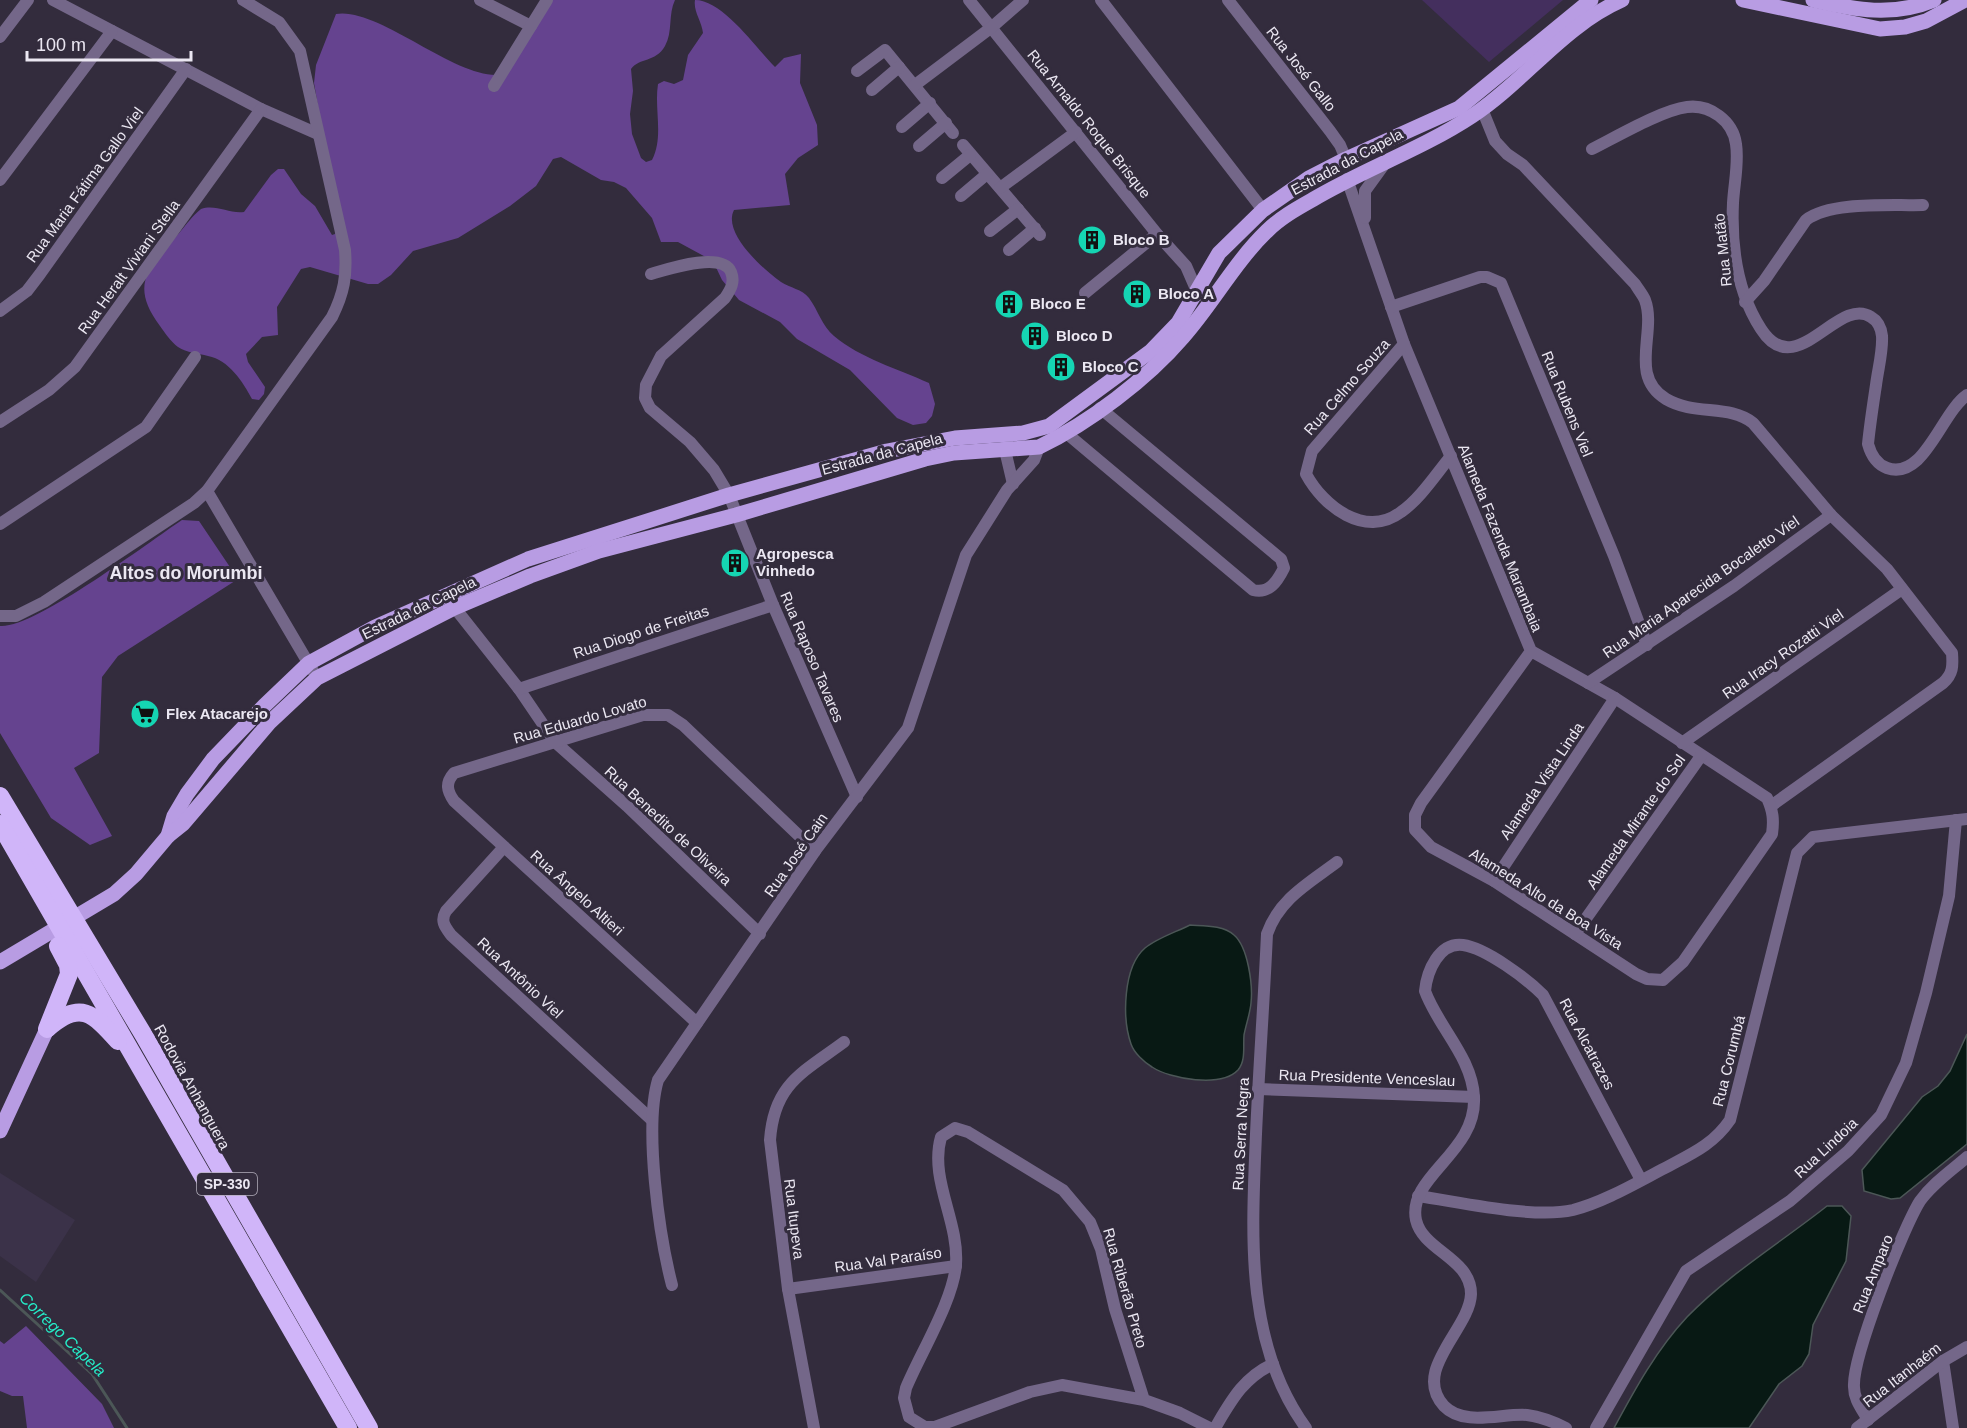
<svg xmlns="http://www.w3.org/2000/svg" width="1967" height="1428" font-family="Helvetica,sans-serif">
<style>
.built{fill:#3b3249}
.green{fill:#442f5e}
.forest{fill:#65438f}
.water{fill:#081914;stroke:#4c5757;stroke-width:1.5}
.lines{fill:none;stroke-linecap:round;stroke-linejoin:round}
.stream{stroke:#4c5757;stroke-width:3}
.minor{stroke:#746789;stroke-width:12}
.major{stroke:#b89ce3;stroke-width:15}
.highway{stroke:#d0b5f9;stroke-width:18}
.labels{text-anchor:middle;stroke-width:6;stroke-linejoin:round;paint-order:stroke}
.shield{fill:#332c3d;stroke:#b4afbc;stroke-width:1.5}
.shield-label{font-size:14px;font-weight:bold;fill:#ebe7f2}
.street-label{font-size:15px;fill:#ebe7f2;stroke:#332c3d}
.poi-label{font-size:15px;font-weight:bold;fill:#ebe7f2;stroke:#332c3d;text-anchor:start}
.water-label{font-size:16px;font-style:italic;fill:#25ecc7;stroke:#332c3d}
.quarter-label{font-size:18px;font-weight:bold;fill:#ebe7f2;stroke:#332c3d}
</style>
<rect width="100%" height="100%" fill="#332c3d"/>
<polygon class="built" points="0,1173 75,1220 36,1282 0,1256"/>
<polygon class="green" points="1422,0 1563,0 1489,62"/>
<g class="forest">
<path d="M 544,0 L 675,0 C 668,14 673,32 665,46 C 655,63 640,57 631,69 L 633,91 L 630,114 L 632,134 L 641,158 L 646,162 L 652,160 C 664,137 654,109 658,84 L 664,81 L 674,84 L 683,80 L 688,55 L 703,33 C 702,22 693,11 695,0 C 723,0 756,48 775,67 L 784,58 L 801,54 L 800,83 L 817,125 L 818,145 L 798,158 L 785,174 L 790,205 L 734,210 C 722,233 764,270 781,282 C 790,288 802,289 809,298 C 818,310 822,326 834,336 C 860,358 898,369 929,383 L 935,404 L 932,416 L 926,423 L 913,425 L 897,418 L 850,370 L 797,339 L 780,322 L 739,300 L 722,280 L 713,261 L 678,242 L 661,242 L 652,218 L 626,188 L 614,182 L 601,180 L 561,157 L 553,159 L 536,186 L 510,206 L 458,238 L 413,251 L 391,275 L 378,284 L 368,284 L 310,267 L 301,269 L 277,307 L 278,335 L 262,337 L 246,354 L 248,362 L 265,387 L 264,394 L 259,400 L 252,399 C 243,382 229,360 208,356 C 198,353 187,353 178,347 C 171,342 165,333 160,326 C 128,283 150,266 180,232 C 187,224 192,216 201,209 C 216,204 229,214 244,212 L 271,175 L 278,169 L 284,169 L 301,194 L 315,206 L 332,235 L 335,234 L 338,221 L 314,83 L 316,65 L 336,14 C 377,7 451,75 496,75 Z"/>
<path d="M 182,520 L 199,521 L 238,579 L 118,656 L 102,677 L 99,753 L 74,768 L 112,836 L 90,845 L 51,818 L 0,733 L 0,626 C 34,629 149,542 182,520 Z"/>
<polygon points="26,1326 102,1404 114,1428 27,1428 23,1396 12,1396 0,1391 0,1341 4,1344"/>
</g>
<g class="water">
<path d="M 1190,925 C 1204,926 1223,925 1234,935 C 1248,947 1253,985 1251,1003 C 1250,1014 1246,1024 1244,1035 C 1243,1046 1246,1061 1238,1070 C 1221,1088 1170,1079 1152,1067 C 1144,1062 1134,1053 1131,1044 C 1122,1018 1123,967 1145,948 C 1157,938 1176,932 1190,925 Z"/>
<polygon points="1967,1034 1967,1144 1900,1198 1891,1199 1864,1191 1862,1170 1922,1097 1938,1086 1950,1071"/>
<path d="M 1827,1206 L 1842,1206 L 1851,1216 L 1846,1261 L 1813,1325 L 1809,1354 L 1802,1366 L 1779,1384 L 1749,1428 L 1614,1428 C 1635,1389 1657,1349 1687,1317 C 1729,1274 1780,1243 1827,1206 Z"/>
</g>
<g class="lines">
<polyline class="stream" points="0,1290 92,1374 127,1428"/>
<g class="minor">
<polyline points="53,0 261,109 318,134"/>
<polyline points="480,0 531,26"/>
<polyline points="969,0 1157,234 1186,266 1196,289 1202,295"/>
<polyline points="1101,0 1263,210"/>
<polyline points="1228,0 1330,131 1340,145 1346,159"/>
<polyline points="0,37 28,0"/>
<polyline points="857,71 885,50 953,133"/>
<polyline points="915,85 992,27 1023,0"/>
<polyline points="494,86 547,0"/>
<polyline points="872,90 899,67"/>
<path d="M 1482,109 L 1495,141 L 1507,154 L 1523,165 L 1635,284 C 1638,289 1643,295 1645,300 C 1657,332 1628,376 1666,399 C 1695,416 1729,404 1753,423 L 1831,515 L 1887,569 L 1952,653 C 1953,666 1953,674 1943,683 L 1771,806"/>
<polyline points="902,127 930,103"/>
<polyline points="963,145 1040,235"/>
<polyline points="919,146 946,123"/>
<path d="M 1592,149 C 1616,137 1662,110 1687,107 C 1710,104 1733,121 1736,144 C 1739,163 1734,184 1733,203 C 1731,247 1737,292 1761,329 C 1796,384 1838,295 1871,317 C 1878,321 1881,327 1882,336 C 1883,351 1878,369 1876,385 C 1873,405 1870,424 1868,444 C 1871,455 1876,464 1887,468 C 1924,481 1941,413 1967,395"/>
<polyline points="942,178 970,155"/>
<path d="M 1347,179 L 1404,344 L 1531,651 L 1615,698 L 1767,798 C 1773,811 1774,820 1772,834 L 1683,962 L 1663,980 L 1647,979 L 1636,974 L 1494,881 L 1431,847 L 1415,830 L 1415,815 L 1421,803 L 1531,651"/>
<polyline points="0,180 112,31"/>
<polyline points="1000,188 1076,132"/>
<polyline points="961,196 987,174"/>
<polyline points="1365,218 1365,191 1386,162"/>
<polyline points="990,231 1018,209"/>
<polyline points="1009,250 1035,228"/>
<path d="M 651,274 C 668,269 722,251 731,272 C 735,282 731,289 725,298 L 661,356 L 646,385 L 645,398 L 650,408 L 690,442 L 714,470 L 729,495 L 773,605 L 857,797"/>
<polyline points="1085,293 1157,234"/>
<path d="M 1745,302 L 1764,281 L 1806,220 C 1831,201 1891,206 1923,205"/>
<polyline points="1391,307 1480,277 1487,277 1501,283 1614,556 1647,645"/>
<polyline points="0,311 27,291 40,274 186,69"/>
<path d="M 1404,344 L 1312,451 L 1306,474 C 1323,506 1365,539 1401,512 C 1420,499 1436,474 1451,456"/>
<polyline points="0,422 49,390 75,367 261,109"/>
<path d="M 1065,432 L 1253,590 C 1269,594 1277,582 1284,568 L 1281,559 L 1100,408"/>
<polyline points="1007,442 1005,450 1013,484"/>
<polyline points="207,491 313,671"/>
<polyline points="0,524 146,427 195,357"/>
<polyline points="451,603 519,689 555,742 627,806 760,934"/>
<path d="M 0,616 L 16,616 L 44,602 L 194,503 L 207,491 L 332,317 C 344,293 347,276 345,250 L 300,51 L 279,22 L 243,0"/>
<polyline points="1588,683 1734,586 1831,515"/>
<polyline points="519,689 773,605"/>
<polyline points="1682,743 1902,589"/>
<path d="M 504,847 L 446,911 C 440,921 445,927 451,935 L 652,1120"/>
<polyline points="1494,881 1615,698"/>
<polyline points="1575,934 1701,756"/>
<path d="M 697,1023 L 454,801 C 447,791 445,783 454,773 L 643,715 L 668,715 L 683,725 L 815,851"/>
<polyline points="1258,1089 1474,1097"/>
<path d="M 1418,1196 C 1460,1202 1533,1219 1573,1210 C 1604,1202 1636,1183 1665,1168 C 1691,1154 1713,1145 1730,1120 L 1797,853 L 1813,837 L 1829,835 L 1967,819"/>
<path d="M 672,1285 C 659,1235 644,1127 658,1080 L 815,851 L 908,728 L 966,555 L 1007,490 L 1034,460 L 1039,447"/>
<polyline points="788,1289 956,1266"/>
<polyline points="1943,1361 1953,1428"/>
<path d="M 1144,1400 L 1115,1309 L 1101,1249 L 1090,1222 L 1063,1190 L 968,1132 L 955,1128 L 941,1137 C 929,1179 959,1221 956,1264 C 954,1299 920,1354 906,1388 L 904,1398 L 909,1417 L 925,1427 L 935,1427 L 1030,1392 L 1062,1385 L 1144,1400 L 1180,1413 L 1210,1428"/>
<path d="M 1868,1420 C 1862,1409 1854,1400 1854,1387 C 1852,1357 1903,1228 1920,1201 C 1933,1183 1951,1171 1967,1157"/>
<path d="M 814,1428 L 788,1289 L 770,1140 C 774,1084 802,1073 844,1042"/>
<path d="M 1215,1428 C 1231,1401 1243,1378 1273,1364"/>
<path d="M 1306,1428 C 1244,1343 1252,1233 1256,1134 C 1259,1067 1264,1000 1267,934 C 1279,899 1309,883 1337,862"/>
<path d="M 1566,1428 C 1554,1422 1542,1417 1527,1415 C 1502,1413 1464,1427 1444,1406 C 1411,1370 1470,1329 1471,1294 C 1471,1258 1423,1251 1416,1220 C 1407,1176 1477,1153 1474,1097 C 1472,1057 1438,1027 1425,991 C 1427,971 1439,942 1463,945 C 1486,948 1527,979 1543,995 L 1641,1180"/>
<polyline points="1596,1428 1686,1271 1790,1201 1848,1151 1881,1115 1906,1063 1926,993 1949,896 1956,820"/>
<polyline points="1857,1428 1943,1361 1967,1347"/>
</g>
<g class="major">
<polyline points="1743,0 1880,29 1905,27 1926,21 1965,0"/>
<path d="M 1813,0 C 1855,10 1893,17 1934,0"/>
<polyline points="168,836 174,816 187,794 213,759 264,706 309,663 375,627 528,559 729,495 887,451 955,438 1023,433 1049,426 1151,351 1178,323 1219,253 1263,210 1309,178 1346,159 1459,108 1591,0"/>
<path d="M 0,962 L 114,894 L 136,874 L 168,836 L 183,824 L 270,722 L 317,678 L 454,608 L 530,576 L 599,551 L 736,515 L 925,459 L 954,453 L 1039,447 C 1089,423 1147,379 1183,337 C 1213,303 1234,263 1267,231 C 1280,218 1296,209 1312,200 C 1364,169 1422,149 1472,116 C 1525,81 1563,26 1622,0"/>
<polyline points="0,1131 47,1029"/>
</g>
<g class="highway">
<polyline points="0,796 143,1034 369,1428"/>
<polyline points="0,824 348,1428"/>
<path d="M 48,1028 C 80,1000 93,1013 118,1041"/>
<polyline points="47,1029 69,974 68,965 58,946"/>
</g>
</g>
<defs>
<g id="building-disc" transform="scale(1.5)"><circle r="9.5" fill="#15d5b3" stroke="#332c3d"/><path d="M-4-6H4V6H1V3H-1V6H-4ZM-2.5-4.3h1.7v1.8h-1.7ZM.8-4.3h1.7v1.8H.8ZM-2.5-1h1.7V.8h-1.7ZM.8-1h1.7V.8H.8Z" fill="#111"/></g>
<g id="supermarket-disc" transform="scale(1.5)"><circle r="9.5" fill="#15d5b3" stroke="#332c3d"/><path d="M-6-5.5h2.5l.6 2H6L4.5 2H-2.5L-4.4-4H-6ZM-1.5 3.2a1.3 1.3 0 1 0 .1 0ZM3 3.2a1.3 1.3 0 1 0 .1 0Z" fill="#111"/></g>
</defs>
<g fill-rule="evenodd">
<use href="#building-disc" x="1092" y="240"/>
<use href="#building-disc" x="1137" y="294"/>
<use href="#building-disc" x="1009" y="304"/>
<use href="#building-disc" x="1035" y="336"/>
<use href="#building-disc" x="1061" y="367"/>
<use href="#building-disc" x="735" y="563"/>
<use href="#supermarket-disc" x="145" y="714"/>
</g>
<g class="labels">
<rect class="shield" x="197" y="1173" width="60" height="22" rx="4.5"/>
<g class="shield-label">
<text x="227" y="1189">SP-330</text>
</g>
<g class="street-label">
<text transform="translate(1301 69) rotate(52)" y="5">Rua José Gallo</text>
<text transform="translate(1089 124) rotate(51)" y="5">Rua Arnaldo Roque Brisque</text>
<text transform="translate(1347 162) rotate(-28)" y="5">Estrada da Capela</text>
<text transform="translate(85 185) rotate(-54)" y="5">Rua Maria Fátima Gallo Viel</text>
<text transform="translate(1723 250) rotate(-96)" y="5">Rua Matão</text>
<text transform="translate(129 267) rotate(-54)" y="5">Rua Heralt Viviani Stella</text>
<text transform="translate(1347 387) rotate(-49)" y="5">Rua Celmo Souza</text>
<text transform="translate(1567 404) rotate(68)" y="5">Rua Rubens Viel</text>
<text transform="translate(882 454) rotate(-15)" y="5">Estrada da Capela</text>
<text transform="translate(1500 538) rotate(68)" y="5">Alameda Fazenda Marambaia</text>
<text transform="translate(1701 587) rotate(-35)" y="5">Rua Maria Aparecida Bocaletto Viel</text>
<text transform="translate(419 608) rotate(-26)" y="5">Estrada da Capela</text>
<text transform="translate(641 632) rotate(-18)" y="5">Rua Diogo de Freitas</text>
<text transform="translate(1783 654) rotate(-35)" y="5">Rua Iracy Rozatti Viel</text>
<text transform="translate(812 657) rotate(67)" y="5">Rua Raposo Tavares</text>
<text transform="translate(580 720) rotate(-16)" y="5">Rua Eduardo Lovato</text>
<text transform="translate(1542 781) rotate(-56)" y="5">Alameda Vista Linda</text>
<text transform="translate(1636 822) rotate(-55)" y="5">Alameda Mirante do Sol</text>
<text transform="translate(668 826) rotate(43)" y="5">Rua Benedito de Oliveira</text>
<text transform="translate(796 855) rotate(-55)" y="5">Rua José Cain</text>
<text transform="translate(577 893) rotate(42)" y="5">Rua Ângelo Altieri</text>
<text transform="translate(1546 899) rotate(32)" y="5">Alameda Alto da Boa Vista</text>
<text transform="translate(520 978) rotate(43)" y="5">Rua Antônio Viel</text>
<text transform="translate(1587 1044) rotate(62)" y="5">Rua Alcatrazes</text>
<text transform="translate(1729 1061) rotate(-76)" y="5">Rua Corumbá</text>
<text transform="translate(1367 1078) rotate(2)" y="5">Rua Presidente Venceslau</text>
<text transform="translate(192 1087) rotate(61)" y="5">Rodovia Anhanguera</text>
<text transform="translate(1241 1134) rotate(-87)" y="5">Rua Serra Negra</text>
<text transform="translate(1826 1148) rotate(-43)" y="5">Rua Lindoia</text>
<text transform="translate(794 1219) rotate(83)" y="5">Rua Itupeva</text>
<text transform="translate(888 1260) rotate(-8)" y="5">Rua Val Paraíso</text>
<text transform="translate(1873 1274) rotate(-68)" y="5">Rua Amparo</text>
<text transform="translate(1125 1288) rotate(74)" y="5">Rua Riberão Preto</text>
<text transform="translate(1902 1375) rotate(-38)" y="5">Rua Itanhaém</text>
</g>
<g class="poi-label">
<text x="1113" y="245">Bloco B</text>
<text x="1158" y="299">Bloco A</text>
<text x="1030" y="309">Bloco E</text>
<text x="1056" y="341">Bloco D</text>
<text x="1082" y="372">Bloco C</text>
<text x="756" y="559">Agropesca<tspan x="756" dy="17">Vinhedo</tspan></text>
<text x="166" y="719">Flex Atacarejo</text>
</g>
<g class="water-label">
<text transform="translate(63 1334) rotate(44)" y="6">Corrego Capela</text>
</g>
<g class="quarter-label">
<text x="186" y="579">Altos do Morumbi</text>
</g>
</g>
<path d="M27 51v9h164v-9" fill="none" stroke="#ebe7f2" stroke-width="3"/>
<text x="36" y="51" font-size="18" fill="#ebe7f2" stroke="#332c3d" stroke-width="4.5" paint-order="stroke">100 m</text>
</svg>
